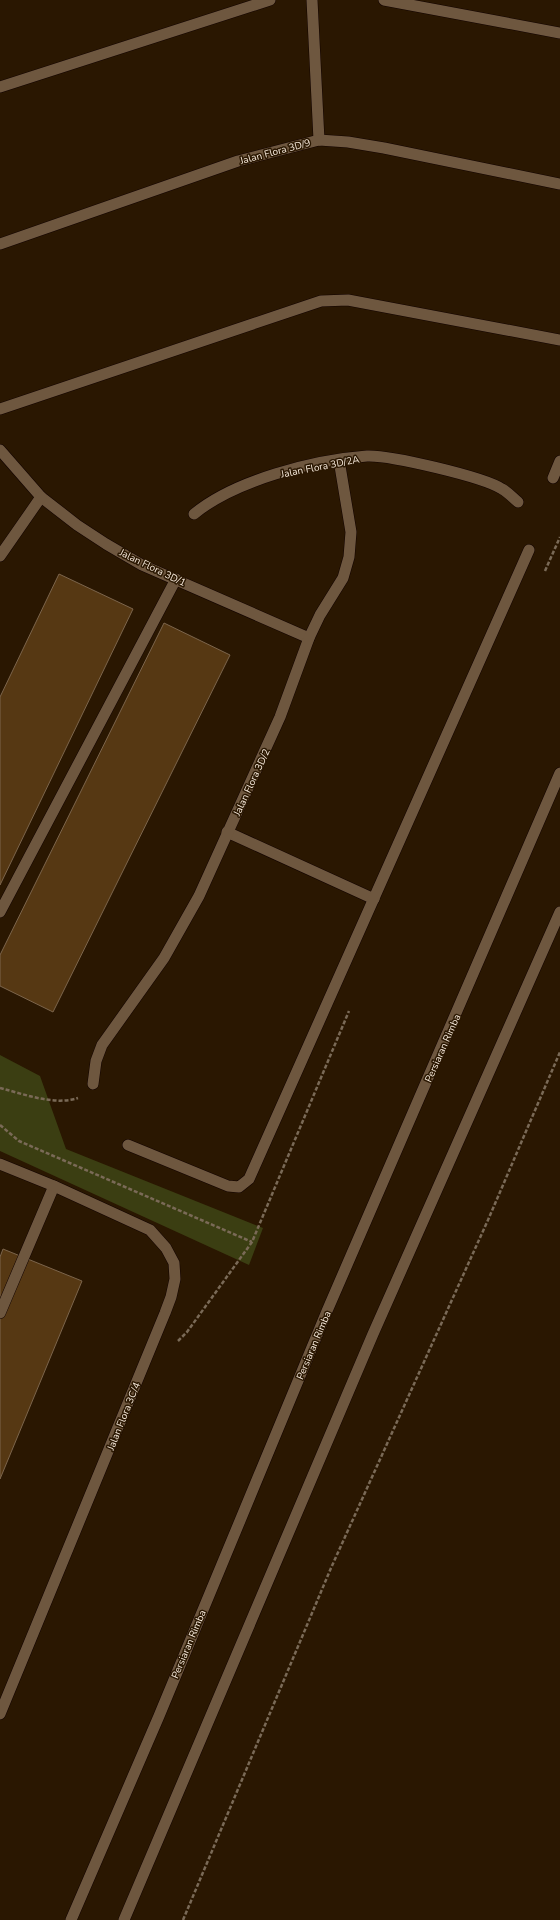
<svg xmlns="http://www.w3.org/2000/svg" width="560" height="1920" font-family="'Nunito Sans',sans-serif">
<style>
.green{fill:#3b3e12}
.building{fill:#563813;stroke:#7c654c}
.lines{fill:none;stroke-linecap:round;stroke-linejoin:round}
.service-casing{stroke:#120300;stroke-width:12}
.minor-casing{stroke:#120300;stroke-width:12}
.tertiary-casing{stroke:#120300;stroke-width:12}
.path{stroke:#7a6a57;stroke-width:2.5;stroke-dasharray:4 2;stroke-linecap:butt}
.service{stroke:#6e573f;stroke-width:11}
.minor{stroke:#6e573f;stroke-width:11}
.tertiary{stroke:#6e573f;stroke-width:11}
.labels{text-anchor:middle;stroke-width:3;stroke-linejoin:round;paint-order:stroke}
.street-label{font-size:10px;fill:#f6e9db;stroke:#2a1701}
</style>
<rect width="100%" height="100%" fill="#2a1701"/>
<polygon class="green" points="0,1055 40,1076 66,1149 263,1228 249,1265 0,1151"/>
<g class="building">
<polygon points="59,574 133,609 0,885 0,697"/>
<polygon points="164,623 230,655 53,1012 0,986 0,955"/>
<polygon points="3,1249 82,1281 0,1479 0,1257"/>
</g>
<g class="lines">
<g class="service-casing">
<g id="service">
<polyline points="384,0 560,33"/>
<polyline points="0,87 270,0"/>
<polyline points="0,409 321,301 348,300 560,340"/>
<polyline points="553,478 560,461"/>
<polyline points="227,832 374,899"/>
<polyline points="0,912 176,579"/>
<polyline points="128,1145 228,1186 239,1187 249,1179 529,550"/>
<polyline points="0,1313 54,1186"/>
</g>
</g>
<g class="minor-casing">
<g id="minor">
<polyline points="312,0 319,140"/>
<polyline points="0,244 238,161 319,140 348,142 384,148 560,184"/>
<polyline points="0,450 41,497 77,525 106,544 142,565 309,638"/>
<path d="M 194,514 C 235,480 314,460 367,456 C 390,455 484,477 502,489 C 508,492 513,498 518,502"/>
<polyline points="0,556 41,497"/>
<polyline points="93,1084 96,1061 102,1045 164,958 199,896 280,717 309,638 320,615 343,578 349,557 351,532 339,460"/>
<polyline points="0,1164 54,1186 150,1230 166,1248 174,1263 175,1279 171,1297 165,1313 0,1714"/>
</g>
</g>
<g class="tertiary-casing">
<g id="tertiary">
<polyline points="71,1920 159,1716 327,1311 560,773"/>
<polyline points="124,1920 373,1334 560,912"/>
</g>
</g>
<g class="path">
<polyline points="545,571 560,537"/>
<path d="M 0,1088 C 24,1094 54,1106 78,1098"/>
<polyline points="0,1125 19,1141 252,1242"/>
<polyline points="178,1341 187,1332 252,1242 349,1011"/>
<polyline points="183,1920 331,1568 488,1220 560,1052"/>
</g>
<use href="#service" class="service"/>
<use href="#minor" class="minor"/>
<use href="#tertiary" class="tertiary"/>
</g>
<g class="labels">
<g class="street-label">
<text transform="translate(275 151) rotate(-15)" y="4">Jalan Flora 3D/9</text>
<text transform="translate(320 466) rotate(-11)" y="4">Jalan Flora 3D/2A</text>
<text transform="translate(153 567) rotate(26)" y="4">Jalan Flora 3D/1</text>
<text transform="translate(251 782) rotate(-65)" y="4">Jalan Flora 3D/2</text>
<text transform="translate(442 1048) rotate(-66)" y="4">Persiaran Rimba</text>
<text transform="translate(313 1345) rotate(-67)" y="4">Persiaran Rimba</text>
<text transform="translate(123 1416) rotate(-68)" y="4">Jalan Flora 3C/4</text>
<text transform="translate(188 1644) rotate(-67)" y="4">Persiaran Rimba</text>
</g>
</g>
</svg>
